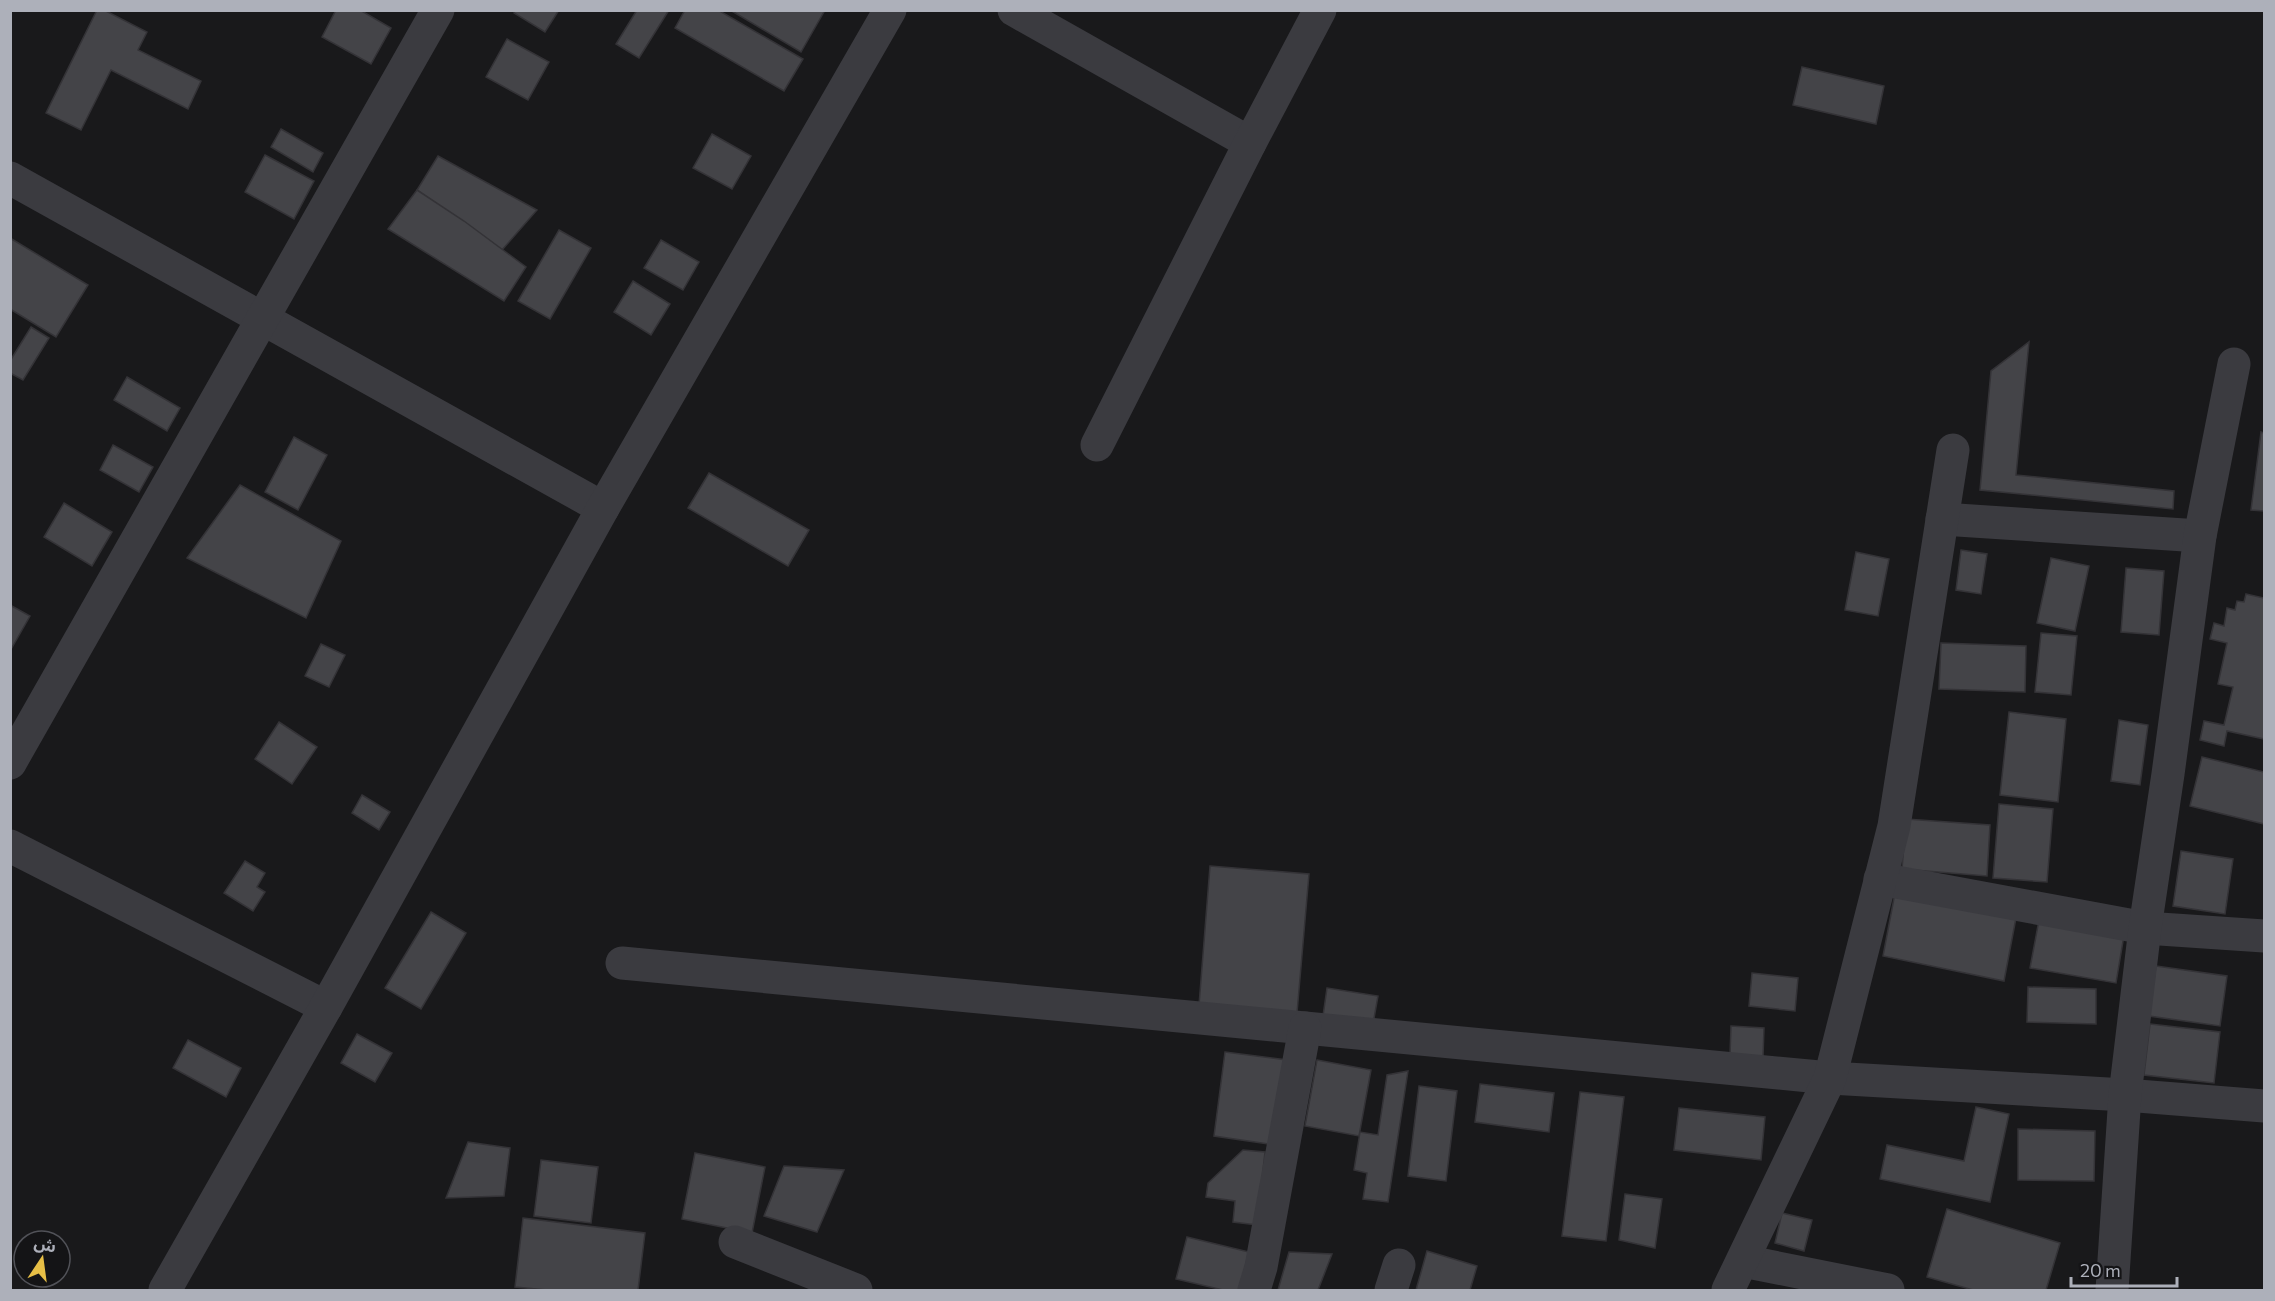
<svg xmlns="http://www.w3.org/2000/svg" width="2275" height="1301" font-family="Commissioner,'Noto Sans Arabic',sans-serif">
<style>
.building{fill:#444448;stroke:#343337;stroke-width:1.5}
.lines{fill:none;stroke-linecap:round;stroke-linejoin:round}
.minor{stroke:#3b3b40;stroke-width:33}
</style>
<rect width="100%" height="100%" fill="#19191b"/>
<g class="building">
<polygon points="97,10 104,10 147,32 138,50 201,81 188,109 111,70 81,130 46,113"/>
<polygon points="336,10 360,10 391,28 371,64 322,37"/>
<polygon points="515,10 559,10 545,32 514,13"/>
<polygon points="637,10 669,10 639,58 616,44"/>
<polygon points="685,10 718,10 803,59 784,91 675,28"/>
<polygon points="730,10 825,10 801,52"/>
<polygon points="507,39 549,62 528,100 486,77"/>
<polygon points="1802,67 1884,86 1876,124 1793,105"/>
<polygon points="281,129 323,153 313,172 271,147"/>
<polygon points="712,134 751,156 732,189 693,168"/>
<polygon points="265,155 314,181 294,219 245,192"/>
<polygon points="438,156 537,210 502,250 417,190"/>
<polygon points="417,190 464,221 526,267 504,301 388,229"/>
<polygon points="559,230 591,248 550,319 518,301"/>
<polygon points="10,238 88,285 56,337 10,309"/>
<polygon points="661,240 699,262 683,290 644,268"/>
<polygon points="633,281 670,304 651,335 614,312"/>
<polygon points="31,327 49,338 23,380 10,373 10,361"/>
<polygon points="2029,342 2016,475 2174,491 2173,509 1980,490 1991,371"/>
<polygon points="127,377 180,408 167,431 114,400"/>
<polygon points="2261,432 2264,433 2264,511 2251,510"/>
<polygon points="294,437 327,455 298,510 265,492"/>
<polygon points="113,445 153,467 139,492 100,470"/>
<polygon points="709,473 809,530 788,566 688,508"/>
<polygon points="240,485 341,541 306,618 187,558"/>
<polygon points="64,503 112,532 92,566 44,537"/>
<polygon points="1961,550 1987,554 1981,594 1956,590"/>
<polygon points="1856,552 1889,559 1878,616 1845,610"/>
<polygon points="2051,558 2089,566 2075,631 2037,623"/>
<polygon points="2126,568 2164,571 2159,635 2121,632"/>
<polygon points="2246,594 2264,598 2264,739 2227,731 2224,746 2200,740 2204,721 2224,725 2233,687 2218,684 2227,643 2210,639 2214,623 2224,626 2227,608 2235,610 2237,601 2244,602"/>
<polygon points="10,605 30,616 10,651"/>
<polygon points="2041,633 2077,636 2071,695 2035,692"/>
<polygon points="1941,643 2026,646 2025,692 1939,689"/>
<polygon points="321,644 345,655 329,687 305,676"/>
<polygon points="2009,712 2066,719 2058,802 2000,795"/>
<polygon points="2119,720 2148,725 2140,785 2111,781"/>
<polygon points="279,722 317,747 292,784 255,759"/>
<polygon points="2202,757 2264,772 2264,824 2190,806"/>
<polygon points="362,795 390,812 379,830 352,813"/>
<polygon points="1999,804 2053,809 2047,882 1993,878"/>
<polygon points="1906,819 1990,825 1987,876 1902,869"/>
<polygon points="2181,851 2233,859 2225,914 2173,906"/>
<polygon points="245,861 265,873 257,887 265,892 253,911 224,893"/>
<polygon points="1210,866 1309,874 1297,1013 1199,1005"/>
<polygon points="1895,893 2016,918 2004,981 1883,956"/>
<polygon points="431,912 466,933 421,1009 385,988"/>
<polygon points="2039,920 2124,935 2116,983 2030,968"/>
<polygon points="2156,966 2227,976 2220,1026 2149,1016"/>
<polygon points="1752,973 1798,978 1795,1011 1749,1006"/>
<polygon points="2028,987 2096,989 2096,1024 2027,1022"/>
<polygon points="1327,988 1378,996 1373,1024 1323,1016"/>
<polygon points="2150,1024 2220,1032 2214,1083 2144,1075"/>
<polygon points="1731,1026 1764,1028 1763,1057 1730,1055"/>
<polygon points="357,1034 392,1053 375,1082 341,1063"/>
<polygon points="188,1040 241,1068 226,1097 173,1068"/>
<polygon points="1225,1052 1287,1060 1276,1145 1214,1136"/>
<polygon points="1317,1060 1371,1070 1359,1136 1305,1126"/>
<polygon points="1408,1071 1388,1202 1363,1199 1367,1173 1354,1170 1360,1132 1378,1135 1387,1075"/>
<polygon points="1480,1084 1554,1093 1549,1132 1475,1122"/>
<polygon points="1419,1086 1457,1091 1446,1181 1408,1176"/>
<polygon points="1580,1092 1624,1097 1606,1241 1562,1236"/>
<polygon points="1976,1107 2009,1114 1990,1202 1880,1179 1887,1145 1964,1161"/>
<polygon points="1679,1108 1765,1117 1761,1160 1674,1150"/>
<polygon points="2018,1129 2095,1131 2094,1181 2018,1180"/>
<polygon points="468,1142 510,1148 504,1196 446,1198"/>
<polygon points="1243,1150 1265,1152 1257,1225 1233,1222 1235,1201 1206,1197 1208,1183"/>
<polygon points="695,1153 765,1167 752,1233 682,1219"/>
<polygon points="541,1160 598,1167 591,1223 534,1216"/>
<polygon points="784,1166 844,1170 817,1232 764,1216"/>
<polygon points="1625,1194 1662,1199 1655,1248 1619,1240"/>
<polygon points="1947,1209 2060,1243 2046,1290 1973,1290 1927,1277"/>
<polygon points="1782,1213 1812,1220 1804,1251 1775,1243"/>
<polygon points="523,1218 645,1233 638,1290 547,1290 515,1287"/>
<polygon points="1187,1237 1249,1252 1239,1290 1223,1290 1176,1279"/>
<polygon points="1427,1251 1477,1266 1470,1290 1416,1290"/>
<polygon points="1289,1252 1332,1254 1318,1290 1278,1290"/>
</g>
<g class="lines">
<g class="minor">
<polyline points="1014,10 1250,143"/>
<polyline points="10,178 603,508"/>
<polyline points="1097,445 1250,143 1320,10"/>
<polyline points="1942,519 2200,536"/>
<polyline points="10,763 438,10"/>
<polyline points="10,846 326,1007"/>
<polyline points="1880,879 2145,928 2264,936"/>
<polyline points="622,963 1830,1078 2125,1095 2264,1106"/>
<polyline points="735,1242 856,1290"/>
<polyline points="1743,1261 1888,1290"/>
<polyline points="165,1290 326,1007 603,508 890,10"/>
<polyline points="1254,1290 1261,1267 1305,1028"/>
<polyline points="1391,1290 1399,1265"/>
<polyline points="1728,1290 1830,1078 1894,826 1953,450"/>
<polyline points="2112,1290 2125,1095 2145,928 2168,774 2200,536 2234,364"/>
</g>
</g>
<rect width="2275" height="1301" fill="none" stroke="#adb0ba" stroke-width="24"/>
<g transform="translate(42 1259) rotate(13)"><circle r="28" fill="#141416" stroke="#515258" stroke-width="1.5"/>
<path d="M0-4.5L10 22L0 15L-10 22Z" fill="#e7bf46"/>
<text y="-9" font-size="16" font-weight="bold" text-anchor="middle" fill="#adb0ba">ش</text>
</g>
<path d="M2071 1277v9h106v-9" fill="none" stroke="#adb0ba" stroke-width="3"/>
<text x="2080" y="1277" font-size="18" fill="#adb0ba" stroke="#141416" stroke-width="4.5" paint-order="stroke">20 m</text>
</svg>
